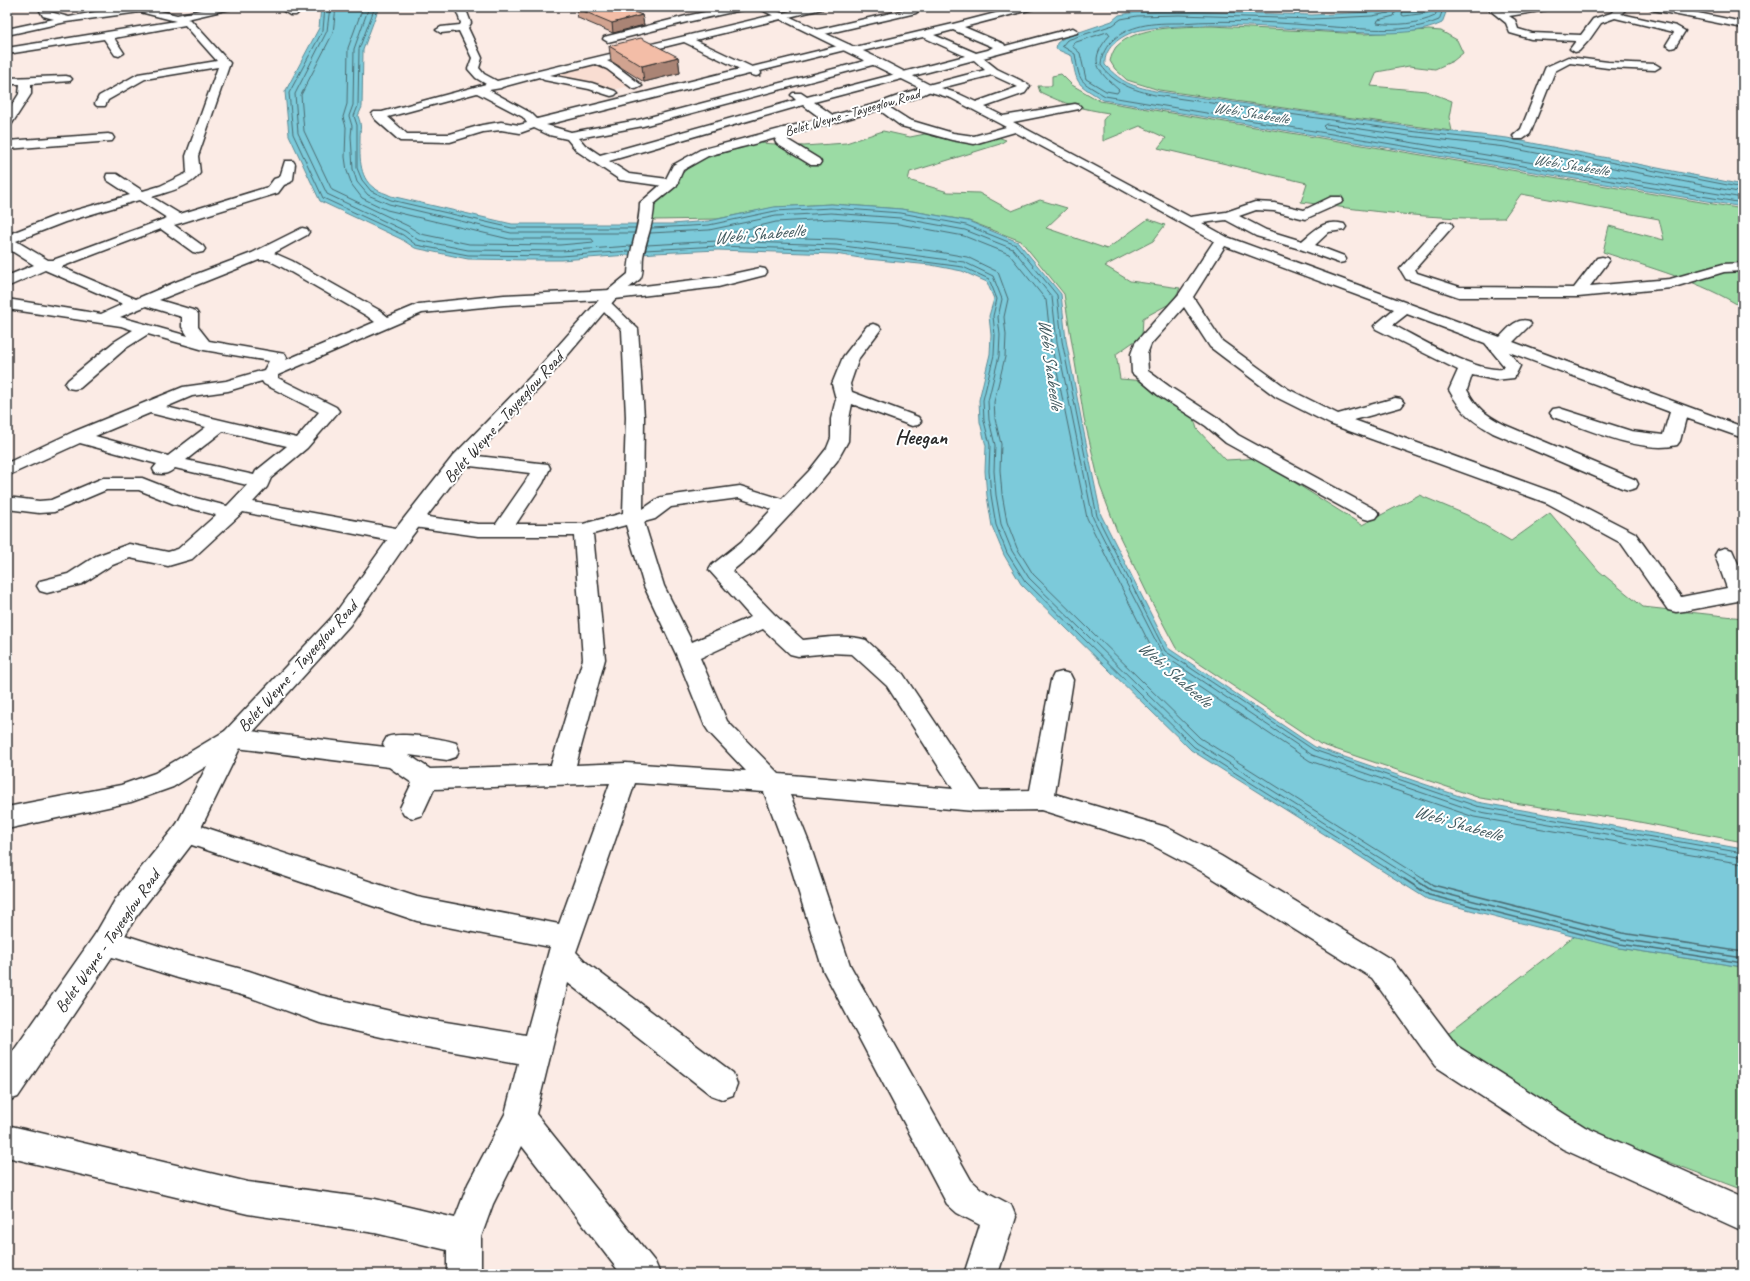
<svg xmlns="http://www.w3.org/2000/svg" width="1750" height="1281" font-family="Caveat,sans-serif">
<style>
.built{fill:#f9ddd2}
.green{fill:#9bdba4;stroke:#638368}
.water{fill:#7ccada;stroke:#5c8a94}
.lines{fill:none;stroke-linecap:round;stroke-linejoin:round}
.shore-far1{stroke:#4b6b71;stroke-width:1}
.shore{stroke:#4b6b71;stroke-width:1.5}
.minor-casing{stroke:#2b2b2b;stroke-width:3}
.major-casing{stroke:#2b2b2b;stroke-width:3}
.minor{fill:#fff;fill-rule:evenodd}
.major{fill:#fff;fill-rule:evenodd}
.wall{fill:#d1a390;stroke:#2b2b2b}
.shaded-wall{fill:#aa8475;stroke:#2b2b2b}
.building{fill:#f3bda7;stroke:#2b2b2b}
.labels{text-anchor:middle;stroke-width:4;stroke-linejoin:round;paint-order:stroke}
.far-street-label{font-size:14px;fill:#2b2b2b;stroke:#fff}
.far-water-label{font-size:15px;font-style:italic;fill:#435b60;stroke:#fff}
.street-label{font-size:17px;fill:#2b2b2b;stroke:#fff}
.water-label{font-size:18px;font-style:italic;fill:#435b60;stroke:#fff}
.district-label{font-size:21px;font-weight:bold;fill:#2b2b2b;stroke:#fff}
</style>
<rect width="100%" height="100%" fill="#fbebe5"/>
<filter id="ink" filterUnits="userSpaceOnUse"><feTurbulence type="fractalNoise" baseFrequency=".025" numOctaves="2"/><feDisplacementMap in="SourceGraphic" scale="8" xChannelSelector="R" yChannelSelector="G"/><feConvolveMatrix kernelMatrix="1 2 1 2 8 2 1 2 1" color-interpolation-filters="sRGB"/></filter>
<g filter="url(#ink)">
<polygon class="built" points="590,64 604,68 611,68 634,85 608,91 596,86 553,75"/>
<g class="green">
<path d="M 1212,26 L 1364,34 L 1429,30 L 1441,31 L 1457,40 L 1463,53 L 1453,61 L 1435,69 L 1409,66 L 1377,72 L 1371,86 L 1426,91 L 1452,101 L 1449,117 L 1452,131 L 1353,118 L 1159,90 L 1127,80 L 1115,69 L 1110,61 C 1111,57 1113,51 1116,47 C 1137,25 1183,27 1212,26 Z"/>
<path d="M 1061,74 L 1072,85 L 1100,101 L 1743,209 L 1743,308 C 1701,281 1650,268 1603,252 L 1609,226 L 1664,240 L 1659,219 L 1521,194 L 1504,218 C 1435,220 1369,211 1301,202 L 1307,183 L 1158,148 L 1166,138 L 1140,126 L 1103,141 L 1103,120 L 1109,113 C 1082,109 1064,104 1040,92 L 1038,86 L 1052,86 L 1052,76 Z"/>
<polygon points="883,131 910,137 925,134 941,138 992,135 1006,140 1000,144 910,172 908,180 948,192 979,193 1012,211 1040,200 1067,208 1046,228 1107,249 1148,219 1165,225 1153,241 1105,266 1130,281 1180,288 1173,302 1143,318 1142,336 1116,354 1120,379 1146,381 1192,412 1197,429 1226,460 1262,458 1286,477 1362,525 1419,495 1467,515 1511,541 1550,513 1599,571 1643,607 1743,618 1743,842 1629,820 1480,798 1320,744 1176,648 1149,597 1117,531 1100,486 1084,418 1064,294 1021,241 969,221 901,209 831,204 776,207 717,219 653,220 653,203 702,154 746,142 804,146 846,143"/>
<polygon points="1574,936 1619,948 1743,967 1743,1190 1566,1123 1456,1056 1448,1033"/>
</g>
<g class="water">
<path d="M 321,7 L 379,7 L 363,50 L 362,107 L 358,116 C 362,126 360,128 360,138 C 360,154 358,177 374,188 C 379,192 386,193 391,196 L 512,224 L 672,224 L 709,221 L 774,207 L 831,204 L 901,209 L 968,221 L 1018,242 L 1061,294 L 1066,340 L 1082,423 L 1101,515 L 1168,648 L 1315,747 L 1477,802 L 1743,849 L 1743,967 L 1619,948 L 1427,899 L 1191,750 L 1021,584 L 1004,555 L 992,526 L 987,496 L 985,471 L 986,446 L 980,422 L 979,400 L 990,354 L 991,335 L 989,316 L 994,299 L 987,282 L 962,271 L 931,265 L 867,259 L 835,254 L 718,250 L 655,253 L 561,260 L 529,260 L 468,259 L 415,248 L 401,239 L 320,201 L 289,135 L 285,92 L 319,28 Z"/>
<path d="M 1396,7 L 1448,7 L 1442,23 C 1422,33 1396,33 1373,33 C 1309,32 1245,22 1180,26 C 1167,27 1153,27 1141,30 C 1125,33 1103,46 1105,65 C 1124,84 1130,85 1155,91 L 1410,127 L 1507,138 L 1743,185 L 1743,207 L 1103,100 C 1077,83 1077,87 1072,56 L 1056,49 L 1057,43 L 1065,37 L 1112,21 L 1119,15 L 1136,12 L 1179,11 L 1312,15 L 1371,12 Z"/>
</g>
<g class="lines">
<g class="shore-far1">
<polyline points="325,7 323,30 289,93 293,134 323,198 403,235 416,245 468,255 561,256 630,251"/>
<polyline points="330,7 327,31 295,94 298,133 327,194 405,231 418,240 468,250 561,251 631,246"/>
<polyline points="336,7 333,33 301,95 304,131 332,190 408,226 421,234 469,244 560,245 594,242 592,239 509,239 387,210 362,198 352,185 347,171 345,157 346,127 343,117 347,104 348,48 363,7"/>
<polyline points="369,7 354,49 353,105 349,116 352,126 351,136 353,169 357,182 368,195 389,204 511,233 635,233"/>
<polyline points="375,7 359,49 358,106 354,116 357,125 357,168 362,180 371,191 391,200 512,228 636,228"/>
<path d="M 1392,7 L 1389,13 L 1372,16 L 1312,19 L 1179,15 L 1137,16 L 1121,19 L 1113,25 L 1067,40 L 1062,46 L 1075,54 C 1080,84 1079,80 1105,96 L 1743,203"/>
<path d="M 1397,7 L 1394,16 L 1378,20 L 1377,23 C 1396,26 1418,24 1435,16 L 1438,7"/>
<polyline points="1403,7 1402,15 1404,16 1427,13 1430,12 1432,7"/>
<path d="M 1444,7 L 1439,20 C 1406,34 1369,29 1334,27 C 1283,23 1232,19 1180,23 C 1167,23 1153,23 1141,26 C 1121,31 1102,43 1101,65 C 1114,84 1134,90 1155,95 L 1409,131 L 1506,142 L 1743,188"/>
<path d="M 1108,32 L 1110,35 C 1088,60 1096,70 1119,90 L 1117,93 L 1106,91 L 1086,79 L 1080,53 L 1072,46 L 1074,43 Z"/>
<polyline points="1743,193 1505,147 1409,136 1326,124 1323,126 1325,128 1743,198"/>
<polyline points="652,228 709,225 775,211 831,208 901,213 966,225 1016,245 1057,295 1062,341 1097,516 1165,651 1314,750 1476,806 1743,853"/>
<polyline points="650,233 709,230 776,216 831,213 900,218 965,230 1013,249 1052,297 1057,342 1093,518 1163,655 1312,755 1475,811 1743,858"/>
<polyline points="647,245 718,241 836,245 964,262 993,276 1002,299 998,317 1000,335 999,356 988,401 989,420 995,445 994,471 996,495 1001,524 1012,551 1029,578 1197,743 1415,880"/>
<polyline points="645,250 718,246 835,250 963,267 989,279 997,299 993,316 995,335 994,355 983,400 984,421 990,445 989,471 991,495 996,525 1007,553 1025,581 1194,747 1405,880"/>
<polyline points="1425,880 1200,738 1033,574 1017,548 1007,522 1002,494 1000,470 1001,444 995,419 994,402 1005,357 1006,335 1004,317 1008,299 998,272 967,257 933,251 837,239 732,236 730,233 776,222 831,219 899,224 964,236 1009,254 1046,300 1051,343 1087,518 1155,655 1160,661 1310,761 1474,817 1743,864"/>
</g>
<g class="shore">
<polyline points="1404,879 1429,895 1620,944 1743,963"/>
<polyline points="1414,879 1431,890 1621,939 1743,958"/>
<polyline points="1424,879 1433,885 1622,933 1743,952"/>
</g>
<g class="minor-casing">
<g id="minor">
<path d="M 38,7 L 48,7 L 50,12 L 69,17 L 100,11 L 144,7 L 177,15 L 214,7 L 232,7 L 230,9 L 187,19 L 191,20 L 230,63 L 198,156 L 200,173 C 191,187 167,192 152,197 L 180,214 L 268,187 L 274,179 L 280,177 L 285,161 L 293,161 L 295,164 L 293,179 L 291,182 L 284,185 L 278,193 L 174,225 L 203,246 L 205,249 L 203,252 L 198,253 L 193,252 L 161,229 L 61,267 L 136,299 L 178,281 L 252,253 L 302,228 L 307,229 L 309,232 L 307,235 L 274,253 L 292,261 L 379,310 L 388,317 L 419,304 L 504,295 L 611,290 L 718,277 L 760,268 L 765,269 L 767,272 L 765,275 L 718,287 L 606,300 L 609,301 L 638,329 L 644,417 L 643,509 L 659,498 L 666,496 L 740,486 L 782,499 L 809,471 L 827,448 L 831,438 L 831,419 L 836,399 L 832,384 L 843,357 L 867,326 L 873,324 L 879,326 L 881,329 L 859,358 L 850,384 L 852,392 L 918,417 L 921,421 L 918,425 L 912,426 L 852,404 L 849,419 L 848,441 L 837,461 L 814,489 L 755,552 L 732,571 L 774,614 L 803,640 C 823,638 846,634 866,640 L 903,674 L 981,791 L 1030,790 L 1051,680 L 1054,674 L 1062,672 L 1070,674 L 1073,680 L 1055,794 L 1166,827 L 1221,856 L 1392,960 L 1457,1046 L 1585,1127 L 1743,1197 L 1743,1231 L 1563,1149 L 1435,1066 L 1372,978 L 1203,872 L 1150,844 L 1041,810 L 974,811 L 790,795 L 810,845 L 850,965 L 971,1180 L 981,1189 L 1011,1205 L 1016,1217 L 998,1274 L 964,1274 L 980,1225 L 957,1213 L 947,1204 L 823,970 L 784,845 L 764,792 L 635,783 L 576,952 L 587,963 L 733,1073 L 737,1084 L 733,1095 L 722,1099 L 711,1095 L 568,983 L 536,1114 L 655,1262 L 660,1274 L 621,1274 L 522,1146 L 493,1204 L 481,1237 L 481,1274 L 447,1274 L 447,1250 L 375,1233 L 248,1214 L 7,1157 L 7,1125 L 248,1182 L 375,1199 L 455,1218 L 468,1184 L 505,1114 L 518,1063 L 421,1046 L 320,1023 L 249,997 L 178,978 L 106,955 L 96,951 L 92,942 L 96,933 L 106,929 L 178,952 L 249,971 L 320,995 L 421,1018 L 526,1035 L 550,947 L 417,921 L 177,840 L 173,832 L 177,824 L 186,821 L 417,897 L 559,924 L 610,783 L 434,789 L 422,815 L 413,818 L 404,815 L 400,808 L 412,783 L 389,767 L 236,748 L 173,787 L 131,802 L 7,829 L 7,807 L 121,785 L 155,773 L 225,731 L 233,729 L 385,747 L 383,744 L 387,737 C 401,732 440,738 456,743 L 459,750 L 456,757 L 447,760 L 409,755 L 430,769 L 551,765 L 583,659 L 574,536 L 478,536 L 414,527 L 407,525 L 404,521 L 407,517 L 414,515 L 478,524 L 496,524 L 525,482 L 530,473 L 453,464 L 451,460 L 453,456 L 460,454 L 548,464 L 550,468 L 543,483 L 516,524 L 583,524 L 623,513 L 626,417 L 622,330 L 596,304 L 601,300 L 504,305 L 422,313 L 278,375 L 278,378 L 336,407 L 339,411 L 307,448 L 271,478 L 267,487 L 253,502 L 401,529 L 408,531 L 411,536 L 408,541 L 401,543 L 243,512 L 192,559 L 168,566 L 130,558 L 110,566 L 82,584 L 47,593 L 40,591 L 37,586 L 40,581 L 68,574 L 96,556 L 129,544 L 168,552 L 178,549 L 216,515 L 174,504 L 139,490 L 106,490 L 54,512 L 39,513 L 7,509 L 7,497 L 39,501 L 51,500 L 103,478 L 142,478 L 188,496 L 227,506 L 247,485 L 175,468 C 168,474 164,475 155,473 L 153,469 L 157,464 L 80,443 L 7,476 L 7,463 L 73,432 L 183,387 L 226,381 L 264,370 L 269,361 L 204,350 L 148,334 L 126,348 L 80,388 L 74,389 L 68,388 L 65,384 L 68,380 L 114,342 L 133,330 L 121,326 L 7,309 L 7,299 L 101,314 L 123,304 L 45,270 L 7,287 L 7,276 L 34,265 L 7,248 L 7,235 L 55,216 L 130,195 L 107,180 L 106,177 L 107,174 L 117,174 L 143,191 L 160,186 L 187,173 L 186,156 L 218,67 L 145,79 L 108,100 L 105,106 L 97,106 L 95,104 L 99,96 L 138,74 L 217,61 L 185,25 L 114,38 L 124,53 L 119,56 L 115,55 L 104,39 L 7,54 L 7,48 L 176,21 L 140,12 L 66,22 L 7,35 L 7,29 L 54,19 L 43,16 ZM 139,200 L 167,218 L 53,260 L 48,260 L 16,241 L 65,222 ZM 259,260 L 268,260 L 282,267 L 367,316 L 375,322 L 286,360 L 287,358 L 285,354 L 279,353 L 209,341 L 198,327 L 198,314 L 196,311 L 159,300 ZM 146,306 L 182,317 L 182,327 L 188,336 L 120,317 ZM 262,381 L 264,384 L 319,412 L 297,438 L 166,407 L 192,396 L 228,391 ZM 150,413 L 206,427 L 168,456 L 95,436 ZM 223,431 L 287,446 L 256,471 L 254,475 L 186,460 ZM 739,498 L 772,509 L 741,542 L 712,565 L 709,570 L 751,617 L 692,642 L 664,586 L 644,522 L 655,519 L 671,507 ZM 626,525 L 644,586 L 676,654 L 705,726 L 709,732 L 746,771 L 626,763 L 576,765 L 605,659 L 593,534 ZM 763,629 L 790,654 L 798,656 L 830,653 L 852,654 L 887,686 L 953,789 L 779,774 L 727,721 L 700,658 Z"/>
<polygon points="277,7 289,7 298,13 296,15 290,15"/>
<path d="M 455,7 L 465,7 L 471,23 L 468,28 L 482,58 L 479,68 L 484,74 L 497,81 L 807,7 L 824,7 L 822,9 L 695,40 L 752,67 L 846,44 L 850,45 L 851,48 L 953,24 L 1019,7 L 1035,7 L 1033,9 L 964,27 L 1004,44 L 1005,46 L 1073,28 L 1078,31 L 1077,33 L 983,58 L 997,69 L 1028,84 L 1030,86 L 1025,93 L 985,107 L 1003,116 L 1075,104 L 1079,105 L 1081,107 L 1079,109 L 1013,122 L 1190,217 L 1226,212 L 1255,202 L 1274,203 L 1304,210 L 1331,197 L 1341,197 L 1343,200 L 1341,203 L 1305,219 L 1274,211 L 1256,210 L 1239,216 L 1266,230 L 1302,241 C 1316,229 1324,219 1344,224 L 1346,227 L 1344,230 L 1329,232 L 1315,245 L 1344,256 L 1346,259 L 1344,262 L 1339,263 L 1300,249 L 1256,236 L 1226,220 L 1202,223 L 1227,237 L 1500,337 C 1508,329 1516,317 1529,321 L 1531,324 L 1513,342 L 1743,427 L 1743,438 L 1686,418 L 1680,441 L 1677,445 C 1642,454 1587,429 1553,417 L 1550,413 L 1553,409 L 1559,408 L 1631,431 L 1663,435 L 1670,412 L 1509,352 L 1520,366 L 1514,378 L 1495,380 L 1472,375 L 1467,390 C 1478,410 1485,414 1505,425 L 1636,480 L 1638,484 L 1636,488 L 1629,490 L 1622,488 L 1493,433 C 1469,419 1463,414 1449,390 L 1458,370 L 1376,329 L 1374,326 L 1394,309 L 1225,246 L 1193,297 L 1222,341 L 1288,389 L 1338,414 L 1395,398 L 1401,399 L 1404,403 L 1401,407 L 1354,420 L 1561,495 L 1635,533 L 1681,597 L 1727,588 L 1715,555 L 1718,550 L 1725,548 L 1732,550 L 1743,575 L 1743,600 L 1684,611 L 1676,612 L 1668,610 L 1621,543 L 1547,503 L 1330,424 L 1276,397 L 1210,347 L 1184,307 L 1151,344 L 1147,354 L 1148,371 L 1170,387 L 1218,418 L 1238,435 L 1376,510 L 1379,514 L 1376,518 L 1369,520 L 1362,518 L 1226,443 L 1206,426 L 1158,395 L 1132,373 L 1131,354 L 1135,343 L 1179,294 L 1214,241 L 1117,187 L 1015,132 L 974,144 L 952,140 L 901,126 L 874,106 L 876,104 L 884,104 L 909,120 L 953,133 L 974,136 L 1006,127 L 951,98 L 924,90 L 922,88 L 924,86 L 985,70 L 974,60 L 814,102 L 834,116 L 836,119 L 834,122 L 826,122 L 803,105 L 609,161 L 629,174 L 676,180 L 678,183 L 676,186 L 671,187 L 620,180 L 577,151 L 567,139 L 549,135 L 534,128 L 520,133 L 501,130 L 483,132 L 450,142 L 400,141 L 375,119 L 372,114 L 374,112 L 382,112 L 486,84 L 476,78 L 468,69 L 472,58 L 459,31 L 441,33 L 436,30 L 441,27 L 460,25 L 461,23 ZM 953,30 L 993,47 L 988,50 L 976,53 L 934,35 ZM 923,37 L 965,56 L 807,97 L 801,93 L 793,93 L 791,95 L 796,100 L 600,155 L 585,145 L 579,138 L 643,126 L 880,63 L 881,61 L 876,58 L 638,120 L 571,132 L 546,125 L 749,74 L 756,76 L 760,75 L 761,73 L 760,71 L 849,49 L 850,52 L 854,53 ZM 684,42 L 740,69 L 537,119 L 531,113 L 489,90 L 501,88 L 502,87 L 539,77 L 544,80 L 589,89 L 611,96 L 615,95 L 617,93 L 615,91 L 592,83 L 550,75 L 595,64 L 607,69 L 632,88 L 636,89 L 642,86 L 640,84 L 615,65 L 607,61 ZM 992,75 L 1018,87 L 976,102 L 959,94 L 941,88 ZM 477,93 L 523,117 L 527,123 L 519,125 L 501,122 L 482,125 L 450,134 L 407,134 L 388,117 ZM 1407,314 L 1485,343 L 1504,366 L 1502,369 C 1474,372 1419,338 1393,325 Z"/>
<polygon points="729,7 748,7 746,9 687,22 608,42 603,39 604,37 686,16"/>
<polygon points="1486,7 1497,7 1502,11 1527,7 1551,7 1546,10 1509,16 1515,20 1518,29 1532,33 1581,35 1593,19 1611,13 1617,7 1628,7 1621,14 1676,26 1685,31 1675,47 1671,48 1666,45 1674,32 1615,18 1601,23 1589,40 1579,51 1575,52 1570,49 1576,41 1531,39 1510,33 1506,23"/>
<polygon points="1648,7 1668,7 1743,22 1743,28 1653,10"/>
<polygon points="913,8 916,9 918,11 916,13 816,36 811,33 816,30"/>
<polygon points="1568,57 1608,62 1655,64 1660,67 1655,70 1608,68 1570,63 1555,71 1530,134 1523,139 1515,139 1513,136 1521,129 1545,69 1546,67"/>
<polygon points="66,76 70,77 72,79 70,81 31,84 31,94 11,125 7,126 7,113 19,94 20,84 7,84 7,78"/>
<polygon points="784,128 788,129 790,132 788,140 819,159 821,162 819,165 811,165 777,144 775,141 780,129"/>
<polygon points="108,134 112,135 114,138 112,141 7,149 7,141"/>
<polygon points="1446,222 1451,223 1453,226 1415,269 1417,273 1460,287 1574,288 1597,258 1602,257 1607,258 1609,261 1590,286 1670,279 1723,264 1743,263 1743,271 1724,272 1671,288 1578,297 1459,297 1406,279 1400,269 1441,223"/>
</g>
</g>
<g class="major-casing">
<path id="major" d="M 756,7 L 769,7 L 880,59 L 932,86 L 934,88 C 923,103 739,147 708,156 L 683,170 L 676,186 L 654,204 C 654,223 646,239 643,257 C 642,265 644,273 640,279 L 616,298 L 545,382 L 467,464 L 408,541 L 350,625 L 242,744 L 195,840 L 135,918 L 116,951 L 18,1097 L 7,1101 L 7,1060 L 96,933 L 115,900 L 177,824 L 225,731 L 334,615 L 394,531 L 453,456 L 533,374 L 606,292 L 628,274 C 629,249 640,227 640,203 L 665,181 L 673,165 L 700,150 L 876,104 L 920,88 Z"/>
</g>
<use href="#minor" class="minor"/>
<use href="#major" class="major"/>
</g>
<g class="wall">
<polygon points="576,8 642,15 644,25 613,33 578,18"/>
<polygon points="609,46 678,57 680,73 644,82 611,61"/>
</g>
<g class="shaded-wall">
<polygon points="642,15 644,25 613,33 612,23"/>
<polygon points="678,57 680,73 644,82 642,66"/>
</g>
<g class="building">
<polygon points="580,7 622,7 642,15 612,23 576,8"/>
<polygon points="641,38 678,57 642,66 609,46"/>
</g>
</g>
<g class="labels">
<g class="far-street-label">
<text transform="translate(852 112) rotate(-16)" y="5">Belet Weyne - Tayeeglow Road</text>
</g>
<g class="far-water-label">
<text transform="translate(1251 113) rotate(9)" y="5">Webi Shabeelle</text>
<text transform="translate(1571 165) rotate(9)" y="5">Webi Shabeelle</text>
</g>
<g class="street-label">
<text transform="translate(503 417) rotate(-48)" y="6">Belet Weyne - Tayeeglow Road</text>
<text transform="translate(297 666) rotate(-48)" y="6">Belet Weyne - Tayeeglow Road</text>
<text transform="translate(107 941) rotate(-55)" y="6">Belet Weyne - Tayeeglow Road</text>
</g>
<g class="water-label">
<text transform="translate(759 234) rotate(-5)" y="6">Webi Shabeelle</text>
<text transform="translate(1051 364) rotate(82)" y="6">Webi Shabeelle</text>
<text transform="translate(1175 674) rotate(41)" y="6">Webi Shabeelle</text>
<text transform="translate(1458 823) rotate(16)" y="6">Webi Shabeelle</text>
</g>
<g class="district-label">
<text x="921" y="444">Heegan</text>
</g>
</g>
<rect width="1750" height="1281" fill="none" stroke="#fff" stroke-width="24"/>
<rect x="12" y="12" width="1726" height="1257" fill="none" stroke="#2b2b2b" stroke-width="1.5" filter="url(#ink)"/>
</svg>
